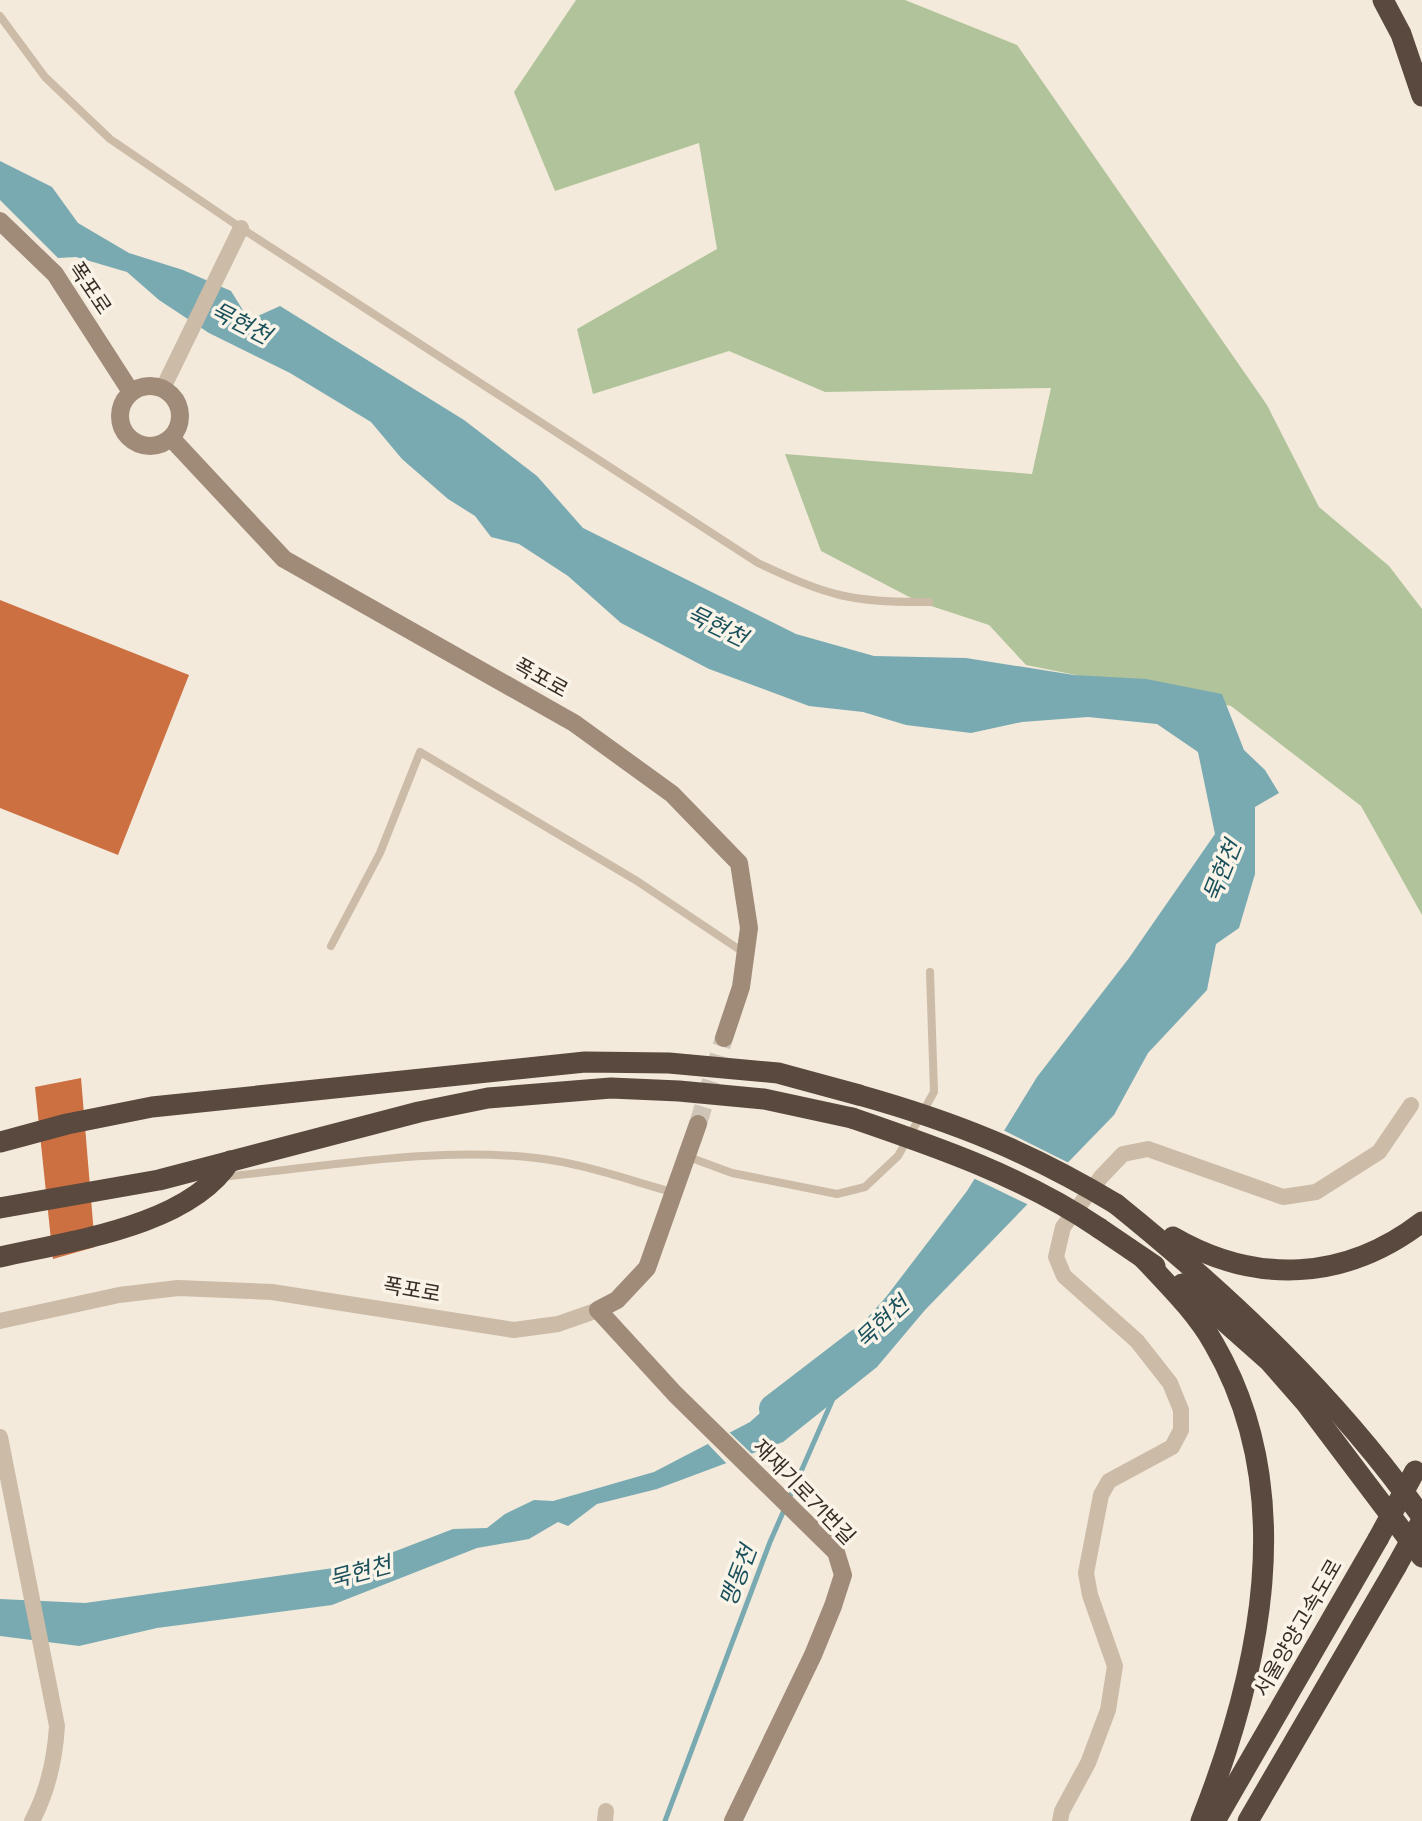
<svg xmlns="http://www.w3.org/2000/svg" width="1422" height="1821" font-family="'Space Grotesk','Noto Sans KR',sans-serif">
<style>
.green{fill:#b1c39a}
.water{fill:#79aab2}
.pier{fill:#f3eadb}
.lines{fill:none;stroke-linecap:round;stroke-linejoin:round}
.stream{stroke:#79aab2;stroke-width:5}
.river{stroke:#79aab2;stroke-width:30}
.building{fill:#cc7041}
.secondary-tunnel{stroke:#cec4b7;stroke-width:18;stroke-dasharray:18 9;stroke-linecap:butt}
.service{stroke:#ccbba7;stroke-width:8}
.minor{stroke:#ccbba7;stroke-width:16}
.secondary{stroke:#a08a78;stroke-width:18}
.motorway{stroke:#59493e;stroke-width:21}
.motorway-bridge{stroke:#59493e;stroke-width:21}
.labels{text-anchor:middle;stroke-width:7;stroke-linejoin:round;paint-order:stroke}
.street-label{font-size:21px;fill:#382e28;stroke:#faf4e8}
.water-label{font-size:23px;font-style:italic;fill:#1b515c;stroke:#faf4e8}
</style>
<rect width="100%" height="100%" fill="#f3eadb"/>
<polygon class="green" points="576,0 905,0 1017,45 1267,405 1319,507 1389,566 1422,609 1422,915 1361,806 1231,706 1026,665 989,625 919,602 821,551 785,454 1032,474 1051,388 825,392 729,351 593,394 577,329 717,249 699,143 555,191 514,92"/>
<polygon class="water" points="0,161 52,187 78,223 129,253 183,270 231,291 249,320 280,306 464,420 537,476 583,528 796,634 874,656 966,658 1074,675 1146,679 1222,694 1244,750 1265,770 1279,793 1255,807 1255,874 1239,928 1216,944 1207,990 1148,1053 1114,1115 925,1310 877,1367 783,1442 657,1489 597,1504 568,1526 558,1522 529,1539 477,1548 332,1605 157,1628 79,1646 0,1636 0,1599 85,1603 362,1564 453,1529 487,1528 505,1514 534,1500 553,1501 654,1472 750,1422 770,1404 823,1376 844,1344 886,1297 967,1191 1037,1077 1129,958 1215,834 1198,752 1157,724 1088,717 1022,722 971,733 906,725 863,712 809,706 709,669 621,623 568,576 519,544 491,537 475,516 448,499 402,459 371,422 290,373 209,333 159,300 127,272 76,257 58,258 0,200"/>
<g class="pier">
<polygon points="1001,1129 1071,1164 1031,1206 971,1177"/>
<polygon points="727,1430 754,1456 729,1466 705,1441"/>
</g>
<g class="lines">
<polyline class="stream" points="665,1821 770,1542 832,1401"/>
<polyline class="river" points="774,1409 860,1343"/>
</g>
<g class="building">
<polygon points="0,600 189,675 118,855 0,808"/>
<polygon points="81,1078 95,1247 53,1259 35,1087"/>
</g>
<g class="lines">
<polyline class="secondary-tunnel" points="698,1124 724,1038"/>
<g class="service">
<path d="M 0,16 L 45,77 L 110,139 L 241,228 L 758,563 C 828,596 852,603 929,602"/>
<polyline points="331,946 380,853 420,752 637,881 746,954"/>
<polyline points="686,1156 732,1173 837,1194 865,1187 898,1156 934,1092 930,972"/>
<path d="M 221,1177 C 325,1167 432,1146 536,1158 C 582,1163 628,1180 672,1192"/>
</g>
<g class="minor">
<polyline points="163,388 241,228"/>
<polyline points="0,1321 119,1295 178,1288 272,1292 514,1330 558,1324 598,1310"/>
<path d="M 0,1437 L 57,1726 C 55,1758 47,1793 32,1821"/>
<polyline points="605,1821 606,1811"/>
<polyline points="1060,1821 1062,1811 1088,1763 1108,1710 1115,1666 1090,1595 1086,1573 1101,1495 1109,1481 1172,1447 1181,1430 1181,1410 1170,1383 1137,1341 1064,1276 1056,1257 1063,1227 1101,1177 1123,1154 1148,1149 1283,1197 1316,1192 1379,1152 1411,1105"/>
</g>
<g class="secondary">
<polyline points="0,221 55,274 131,392"/>
<circle cx="150" cy="416" r="30"/>
<polyline points="171,438 284,559 574,723 672,794 739,863 749,928 741,987 724,1038"/>
<polyline points="698,1124 647,1268 617,1300 598,1310 675,1394 836,1552 843,1575 833,1606 813,1655 733,1821"/>
</g>
<g class="motorway">
<polyline points="1383,0 1401,34 1422,96"/>
<polyline points="0,1142 67,1124 152,1107 585,1062 669,1063 778,1073 859,1095"/>
<path d="M 1116,1204 C 1230,1296 1337,1397 1422,1517"/>
<polyline points="0,1208 159,1180 419,1112 488,1098 611,1088 679,1091 764,1099 852,1118"/>
<polyline points="1099,1228 1155,1266"/>
<path d="M 1173,1237 C 1256,1285 1345,1281 1422,1222"/>
<path d="M 0,1257 C 70,1241 189,1226 230,1161"/>
<path d="M 1143,1258 C 1168,1285 1196,1312 1214,1344 C 1300,1492 1260,1672 1201,1821"/>
<polyline points="1182,1284 1270,1362 1305,1402 1422,1557"/>
<polyline points="1215,1821 1378,1539"/>
<polyline points="1248,1821 1396,1567"/>
</g>
<g class="motorway-bridge">
<path d="M 859,1095 C 955,1122 1030,1152 1116,1204"/>
<path d="M 852,1118 C 937,1147 1024,1177 1099,1228"/>
<polyline points="1378,1539 1415,1471"/>
<polyline points="1396,1567 1422,1520"/>
</g>
</g>
<g class="labels">
<g class="street-label">
<text transform="translate(90 288) rotate(56)" y="7">폭포로</text>
<text transform="translate(541 678) rotate(29)" y="7">폭포로</text>
<text transform="translate(412 1290) rotate(10)" y="7">폭포로</text>
<text transform="translate(804 1492) rotate(46)" y="7">재재기로71번길</text>
<text transform="translate(1298 1628) rotate(-60)" y="7">서울양양고속도로</text>
</g>
<g class="water-label">
<text transform="translate(241 323) rotate(27)" y="8">묵현천</text>
<text transform="translate(717 626) rotate(26)" y="8">묵현천</text>
<text transform="translate(1222 871) rotate(-68)" y="8">묵현천</text>
<text transform="translate(882 1322) rotate(-43)" y="8">묵현천</text>
<text transform="translate(360 1572) rotate(-15)" y="8">묵현천</text>
<text transform="translate(738 1576) rotate(-69)" y="8">맹동천</text>
</g>
</g>
</svg>
